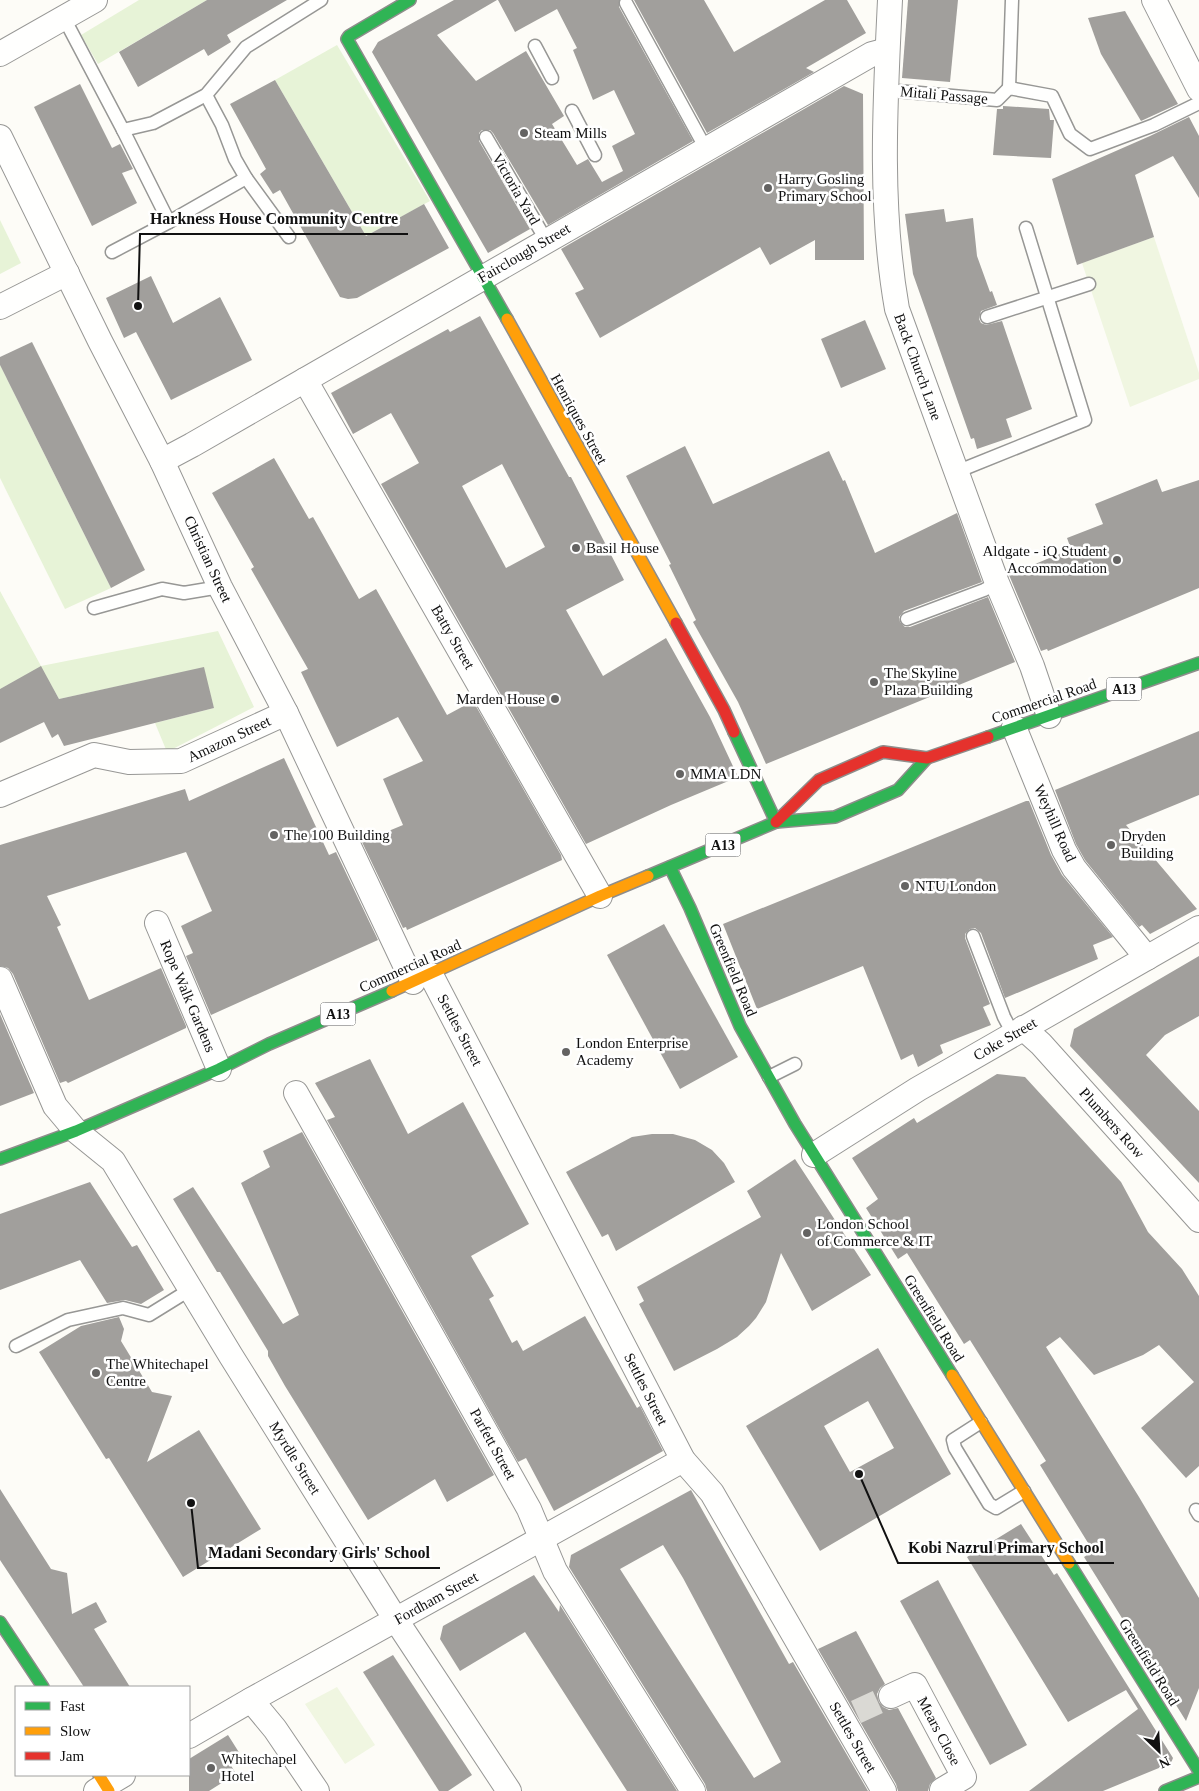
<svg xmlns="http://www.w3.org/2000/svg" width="1199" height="1791" font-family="'Times New Roman',serif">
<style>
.green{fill:#e7f3d7}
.pitch{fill:#f0f6e1}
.building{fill:#a19f9c;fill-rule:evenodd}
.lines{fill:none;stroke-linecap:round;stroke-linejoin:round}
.street-tunnel{stroke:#dad9d4;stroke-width:24;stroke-dasharray:24 12;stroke-linecap:butt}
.lane-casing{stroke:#979795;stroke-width:15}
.street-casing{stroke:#979795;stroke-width:26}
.fast-casing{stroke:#8e8d8b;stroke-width:14}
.slow-casing{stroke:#8e8d8b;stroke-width:14}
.jam-casing{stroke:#8e8d8b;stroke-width:14}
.lane{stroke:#fffffe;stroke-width:12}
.street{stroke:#fffffe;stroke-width:24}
.fast{stroke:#30b455;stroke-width:11}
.slow{stroke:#ff9f0a;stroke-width:11}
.jam{stroke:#e5322d;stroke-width:11}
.poi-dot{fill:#646362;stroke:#fff;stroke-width:2}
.labels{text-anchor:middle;stroke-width:5;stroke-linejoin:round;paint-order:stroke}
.shield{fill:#fff;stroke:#585858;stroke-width:1}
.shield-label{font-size:14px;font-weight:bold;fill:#111}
.street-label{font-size:15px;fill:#111;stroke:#fff}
.poi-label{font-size:15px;fill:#111;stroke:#fff;text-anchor:start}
.leader{fill:none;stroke:#111;stroke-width:2}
.callout-dot{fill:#111;stroke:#fff;stroke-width:2}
.callout-label{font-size:16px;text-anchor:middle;font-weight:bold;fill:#111;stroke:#fff;stroke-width:5;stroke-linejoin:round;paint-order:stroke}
</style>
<rect width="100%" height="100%" fill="#fdfcf7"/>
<g class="green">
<polygon points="139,0 207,0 98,64 81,35"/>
<polygon points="337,45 430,201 366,236 275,80"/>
<polygon points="0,220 21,263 0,274"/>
<polygon points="0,365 111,588 65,609 0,478"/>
<polygon points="0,591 41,666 218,631 254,707 167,752 155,723 214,708 203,668 59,699 41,667 0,689"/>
</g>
<g class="pitch">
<polygon points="1154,237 1199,373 1199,379 1130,407 1082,263"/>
<polygon points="337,1687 375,1745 345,1764 305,1704"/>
</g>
<g class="building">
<polygon points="207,0 287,0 227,35 231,42 208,56 204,49 138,87 119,52"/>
<polygon points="454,0 497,0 437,35 476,81 526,51 564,116 552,124 577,165 588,159 602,182 623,171 612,146 635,134 614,90 593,100 573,50 577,48 557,9 515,32 498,0 619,0 619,7 693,141 548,225 493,133 490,130 482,130 479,133 479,141 530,229 488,253 372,52 378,42"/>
<polygon points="634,0 704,0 734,52 825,0 847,0 866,33 806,68 814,72 707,133"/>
<polygon points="908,0 958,0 950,82 902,78"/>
<polygon points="1125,11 1178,104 1141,121 1101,54 1088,18"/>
<polygon points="275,80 366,236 424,204 449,248 357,298 348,299 340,297 280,190 273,194 260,174 266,169 230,104"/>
<polygon points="80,84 112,148 120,144 133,169 122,173 137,203 92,226 34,107"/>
<polygon points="844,86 863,94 864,260 815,260 815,240 770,265 760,247 600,338 575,293 584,289 561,249"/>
<polygon points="1003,106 1049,109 1050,120 1054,120 1051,158 993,155 997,109 1003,109"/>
<polygon points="1189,117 1199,136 1199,198 1173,156 1135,175 1154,237 1077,265 1052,179 1150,136"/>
<polygon points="944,209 946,222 973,218 977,256 990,292 992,291 997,305 981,311 979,319 981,323 986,325 1002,321 1032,409 1006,419 1012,437 977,449 974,438 971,439 913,274 905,214"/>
<polygon points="151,276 173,323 220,297 252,360 171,400 136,332 124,338 106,298"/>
<path d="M 480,316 L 569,477 L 571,477 L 624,580 L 566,610 L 603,676 L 666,638 L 710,717 L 738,777 L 671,805 L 586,844 L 381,484 L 419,463 L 391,413 L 353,434 L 331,393 L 448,329 L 450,332 ZM 502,464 L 545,547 L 506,568 L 462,486 Z"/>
<polygon points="865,320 886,369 841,388 821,339"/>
<polygon points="32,342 145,570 111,588 0,365 0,357"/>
<polygon points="685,446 713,504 829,451 843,481 845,480 875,553 957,513 982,582 904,611 899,617 900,622 905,627 910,627 988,597 1015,662 766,764 738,702 693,622 696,620 669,565 671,564 626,476"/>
<polygon points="274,458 309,519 313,517 359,599 376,589 447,715 473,701 561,855 562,860 407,930 406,927 403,928 362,842 403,825 383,779 423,761 398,717 337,747 301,672 308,669 251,569 254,567 212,493"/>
<polygon points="1157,479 1162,492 1199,480 1199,588 1048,651 1047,649 1041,651 1009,575 1071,549 1067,538 1103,524 1095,504"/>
<polygon points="41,666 59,699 204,667 214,708 64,746 58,734 52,738 44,722 0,743 0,689"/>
<polygon points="1199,731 1199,795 1126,825 1197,909 1150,934 1142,925 1139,927 1085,860 1076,844 1055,790"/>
<polygon points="284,758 329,855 336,852 378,940 211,1015 186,956 193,953 181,926 212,911 186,852 47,896 61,925 57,927 89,1000 161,968 186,1026 186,1028 68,1083 66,1081 60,1083 13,974 8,968 0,966 0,845 185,789 189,801"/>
<polygon points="1026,801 1029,801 1051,855 1062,875 1113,937 1093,945 1098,959 1005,998 981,933 975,928 970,929 965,934 965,938 990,1004 983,1007 991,1025 940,1045 943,1053 918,1067 913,1054 901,1060 863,966 757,1009 723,924"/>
<polygon points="664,924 738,1057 680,1089 607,955"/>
<polygon points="1199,956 1199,1016 1165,1035 1146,1055 1199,1111 1199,1183 1070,1046 1074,1029"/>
<polygon points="0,1014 34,1093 0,1106"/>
<polygon points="370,1059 408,1134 463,1102 529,1224 471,1256 494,1296 489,1299 512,1343 517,1340 523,1351 585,1316 637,1408 640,1406 663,1451 554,1511 526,1458 518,1462 327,1120 335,1117 315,1083"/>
<polygon points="997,1074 1025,1077 1121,1182 1148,1232 1182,1269 1199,1296 1199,1466 1186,1478 1141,1428 1194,1382 1159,1345 1143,1355 1094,1375 1060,1337 1046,1347 1139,1497 1199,1598 1199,1688 1186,1721 1084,1557 1093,1551 1040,1465 1046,1461 970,1340 964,1344 907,1253 898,1259 866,1208 878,1199 852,1158 914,1118 917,1123"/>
<polygon points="302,1132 494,1475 447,1502 435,1479 368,1520 285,1386 268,1356 268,1351 220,1272 217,1272 173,1199 193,1187 283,1324 299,1315 241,1183 270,1167 263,1151"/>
<polygon points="652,1134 673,1134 695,1140 712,1150 724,1163 735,1182 616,1251 608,1234 602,1237 566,1172 632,1137"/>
<polygon points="795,1159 871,1275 812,1311 781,1253 766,1302 756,1318 749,1326 737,1337 717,1349 674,1371 639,1304 644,1301 637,1287 761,1217 747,1191"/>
<polygon points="90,1182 132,1247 137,1245 164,1290 141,1304 125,1300 107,1303 80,1260 0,1290 0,1214"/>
<polygon points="119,1317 124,1329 121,1341 152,1392 172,1396 147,1462 199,1430 261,1529 183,1577 109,1458 106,1459 39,1352 81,1326"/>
<path d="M 878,1348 L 951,1474 L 820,1551 L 746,1426 ZM 868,1401 L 894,1448 L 850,1472 L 824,1426 Z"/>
<polygon points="0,1489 51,1569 67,1573 72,1614 96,1602 107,1622 94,1629 130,1687 84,1687 0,1560"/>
<path d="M 691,1490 L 789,1664 L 793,1662 L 868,1791 L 707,1791 L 705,1784 L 569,1567 L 571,1555 ZM 663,1545 L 683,1578 L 781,1762 L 754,1778 L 620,1569 Z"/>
<polygon points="1021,1524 1054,1575 1057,1573 1173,1758 1171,1763 1103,1791 1029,1791 1138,1709 1126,1690 1068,1722 967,1557"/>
<polygon points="534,1575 559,1612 560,1605 677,1791 627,1791 525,1632 460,1671 440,1639 443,1626"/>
<polygon points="938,1580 1027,1745 990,1765 900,1601"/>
<polygon points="856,1631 885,1684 880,1688 877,1694 879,1702 883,1707 889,1710 898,1708 936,1778 930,1784 928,1791 898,1791 896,1784 818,1649"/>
<polygon points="393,1655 472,1775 448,1791 439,1791 363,1672"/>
<polygon points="228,1735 240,1754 229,1762 236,1774 209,1791 189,1791 189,1759"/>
</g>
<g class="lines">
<polyline class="street-tunnel" points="856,1712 891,1696"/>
<g class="lane-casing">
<g id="lane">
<polyline points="626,3 706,149"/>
<polyline points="64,18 123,130 153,123 206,95 246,47 321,0"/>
<polyline points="535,46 552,78"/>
<polyline points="1009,88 1012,0"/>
<polyline points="886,90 997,100 1009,88 1052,96 1070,134 1090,149 1154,125 1199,103"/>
<polyline points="206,95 222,125 235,159 246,178 289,237"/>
<polyline points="572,111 595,155"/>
<polyline points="123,130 169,222"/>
<polyline points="486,137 546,240"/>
<polyline points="112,252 169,222 246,178"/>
<polyline points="987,317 1089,284"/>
<polyline points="956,472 1085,420 1026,228"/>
<polyline points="94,608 162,589 184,593 220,587"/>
<polyline points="907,619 984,590 997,583"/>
<polyline points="973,936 1004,1017 1013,1034"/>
<polyline points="769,1077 795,1064"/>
<polyline points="16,1346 68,1320 123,1308 149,1315 191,1289"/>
<polyline points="981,1422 953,1440 955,1448 989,1504 996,1508 1024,1491"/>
<polyline points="1196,1510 1199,1515"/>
</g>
</g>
<g class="street-casing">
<g id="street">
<path d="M 890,0 C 885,103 879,207 897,309 L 997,583 L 1032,666 L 1049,716"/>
<polyline points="1154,0 1199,89"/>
<polyline points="0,54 95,0"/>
<polyline points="0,137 100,341 162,461 220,587 286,713 413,982"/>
<polyline points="0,307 67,273"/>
<polyline points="305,380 600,896"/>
<polyline points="162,461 192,445 872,54 887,50"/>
<polyline points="1014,727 1064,850 1074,868 1147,958"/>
<polyline points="0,795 94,755 129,762 181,761 286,713"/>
<polyline points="157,923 219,1069"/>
<polyline points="431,975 683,1460 712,1493 884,1791"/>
<polyline points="0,979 55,1106 76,1131 113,1161 116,1166 231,1356 396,1620 509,1791"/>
<polyline points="1023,1028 1041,1044 1199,1220"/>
<polyline points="296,1093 529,1509 555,1571 693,1791"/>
<polyline points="814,1155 918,1089 1199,928"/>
<polyline points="891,1696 915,1685 964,1777 942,1790"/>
<polyline points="251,1700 275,1729 317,1791"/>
<polyline points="189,1736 251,1700 683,1460"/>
<polyline points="96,1791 123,1775"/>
</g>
</g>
<g class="fast-casing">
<g id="fast">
<polyline points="410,0 349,36 347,39 507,319"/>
<polyline points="734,732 776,822"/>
<polyline points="988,737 1199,663"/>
<polyline points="670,867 690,908 740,1026 795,1124 952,1375"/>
<polyline points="648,876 776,822 835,817 898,790 927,758"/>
<polyline points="0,1159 76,1131 219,1069 269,1044 392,991"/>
<polyline points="1069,1563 1199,1771"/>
<polyline points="0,1622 43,1687"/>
<polyline points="1165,1791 1199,1777"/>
</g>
</g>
<g class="slow-casing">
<g id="slow">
<polyline points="507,319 676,623"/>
<polyline points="392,991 600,896 648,876"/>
<polyline points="952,1375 1069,1563"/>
<polyline points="99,1775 109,1791"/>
</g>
</g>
<g class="jam-casing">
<g id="jam">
<polyline points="676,623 724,710 734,732"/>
<polyline points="776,822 819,780 883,752 927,758 988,737"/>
</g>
</g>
<use href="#lane" class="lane"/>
<use href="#street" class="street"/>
<use href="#fast" class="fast"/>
<use href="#slow" class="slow"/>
<use href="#jam" class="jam"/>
</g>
<g class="poi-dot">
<circle cx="524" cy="133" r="5"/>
<circle cx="768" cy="188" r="5"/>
<circle cx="576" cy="548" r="5"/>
<circle cx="1117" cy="560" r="5"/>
<circle cx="874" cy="682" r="5"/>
<circle cx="555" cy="699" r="5"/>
<circle cx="680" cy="774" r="5"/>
<circle cx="274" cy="835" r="5"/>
<circle cx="1111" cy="845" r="5"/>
<circle cx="905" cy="886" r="5"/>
<circle cx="566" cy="1052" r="5"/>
<circle cx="807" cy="1233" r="5"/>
<circle cx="96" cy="1373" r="5"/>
<circle cx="211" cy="1768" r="5"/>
</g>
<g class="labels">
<g class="shield">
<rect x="1106.5" y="677.5" width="35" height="23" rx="4"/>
<rect x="705.5" y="833.5" width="35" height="23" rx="4"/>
<rect x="320.5" y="1002.5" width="35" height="23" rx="4"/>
</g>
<g class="shield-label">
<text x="1124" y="694">A13</text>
<text x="723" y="850">A13</text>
<text x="338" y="1019">A13</text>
</g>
<g class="street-label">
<text transform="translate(944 95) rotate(5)" y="5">Mitali Passage</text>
<text transform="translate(516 189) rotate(60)" y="5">Victoria Yard</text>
<text transform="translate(524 253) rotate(-30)" y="5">Fairclough Street</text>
<text transform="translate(918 367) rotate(70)" y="5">Back Church Lane</text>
<text transform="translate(579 419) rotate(61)" y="5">Henriques Street</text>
<text transform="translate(208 559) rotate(65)" y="5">Christian Street</text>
<text transform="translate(453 637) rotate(60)" y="5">Batty Street</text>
<text transform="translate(1044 701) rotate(-19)" y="5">Commercial Road</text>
<text transform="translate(229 739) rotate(-25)" y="5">Amazon Street</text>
<text transform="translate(1055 823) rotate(66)" y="5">Weyhill Road</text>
<text transform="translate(410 966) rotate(-24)" y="5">Commercial Road</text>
<text transform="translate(733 970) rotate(67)" y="5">Greenfield Road</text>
<text transform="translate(188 996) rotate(67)" y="5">Rope Walk Gardens</text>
<text transform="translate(460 1030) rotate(62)" y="5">Settles Street</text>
<text transform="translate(1005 1039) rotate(-30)" y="5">Coke Street</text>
<text transform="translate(1112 1123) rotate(48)" y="5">Plumbers Row</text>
<text transform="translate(934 1318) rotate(58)" y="5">Greenfield Road</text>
<text transform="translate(646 1389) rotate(63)" y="5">Settles Street</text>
<text transform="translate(493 1444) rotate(61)" y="5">Parfett Street</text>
<text transform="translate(295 1458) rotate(58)" y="5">Myrdle Street</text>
<text transform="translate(436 1598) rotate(-29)" y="5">Fordham Street</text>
<text transform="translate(1149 1662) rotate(58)" y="5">Greenfield Road</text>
<text transform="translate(939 1731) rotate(62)" y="5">Mears Close</text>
<text transform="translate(853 1737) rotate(60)" y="5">Settles Street</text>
</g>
<g class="poi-label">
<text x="534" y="138">Steam Mills</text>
<text x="778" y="184">Harry Gosling<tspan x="778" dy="17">Primary School</tspan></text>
<text x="586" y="553">Basil House</text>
<text x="1107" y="556" text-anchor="end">Aldgate - iQ Student<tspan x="1107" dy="17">Accommodation</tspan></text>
<text x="884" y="678">The Skyline<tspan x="884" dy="17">Plaza Building</tspan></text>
<text x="545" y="704" text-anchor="end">Marden House</text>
<text x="690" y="779">MMA LDN</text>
<text x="284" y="840">The 100 Building</text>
<text x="1121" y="841">Dryden<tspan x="1121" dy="17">Building</tspan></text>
<text x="915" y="891">NTU London</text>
<text x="576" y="1048">London Enterprise<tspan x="576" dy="17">Academy</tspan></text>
<text x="817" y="1229">London School<tspan x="817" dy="17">of Commerce &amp; IT</tspan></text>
<text x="106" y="1369">The Whitechapel<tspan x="106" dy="17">Centre</tspan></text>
<text x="221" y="1764">Whitechapel<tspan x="221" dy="17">Hotel</tspan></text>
</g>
</g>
<path class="leader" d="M138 306L140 234H408M859 1474L898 1563H1114M191 1503L198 1568H440"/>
<g class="callout-dot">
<circle cx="138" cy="306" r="5"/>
<circle cx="859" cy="1474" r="5"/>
<circle cx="191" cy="1503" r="5"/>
</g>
<g class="callout-label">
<text x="274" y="224">Harkness House Community Centre</text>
<text x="1006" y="1553">Kobi Nazrul Primary School</text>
<text x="319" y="1558">Madani Secondary Girls' School</text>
</g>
<rect x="15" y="1686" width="175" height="90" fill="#ffffff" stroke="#a0a0a0"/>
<rect x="25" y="1702" width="25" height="8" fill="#30b455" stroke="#a0a0a0"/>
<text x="60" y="1711" font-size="15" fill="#111111">Fast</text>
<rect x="25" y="1727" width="25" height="8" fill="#ff9f0a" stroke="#a0a0a0"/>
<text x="60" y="1736" font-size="15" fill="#111111">Slow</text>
<rect x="25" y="1752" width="25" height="8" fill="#e5322d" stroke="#a0a0a0"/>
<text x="60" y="1761" font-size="15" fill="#111111">Jam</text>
<g transform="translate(1159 1751) rotate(155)" stroke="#ffffff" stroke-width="4" paint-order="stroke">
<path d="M0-4L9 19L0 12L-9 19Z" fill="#111111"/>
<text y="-8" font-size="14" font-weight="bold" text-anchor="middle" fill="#111111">N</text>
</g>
</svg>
